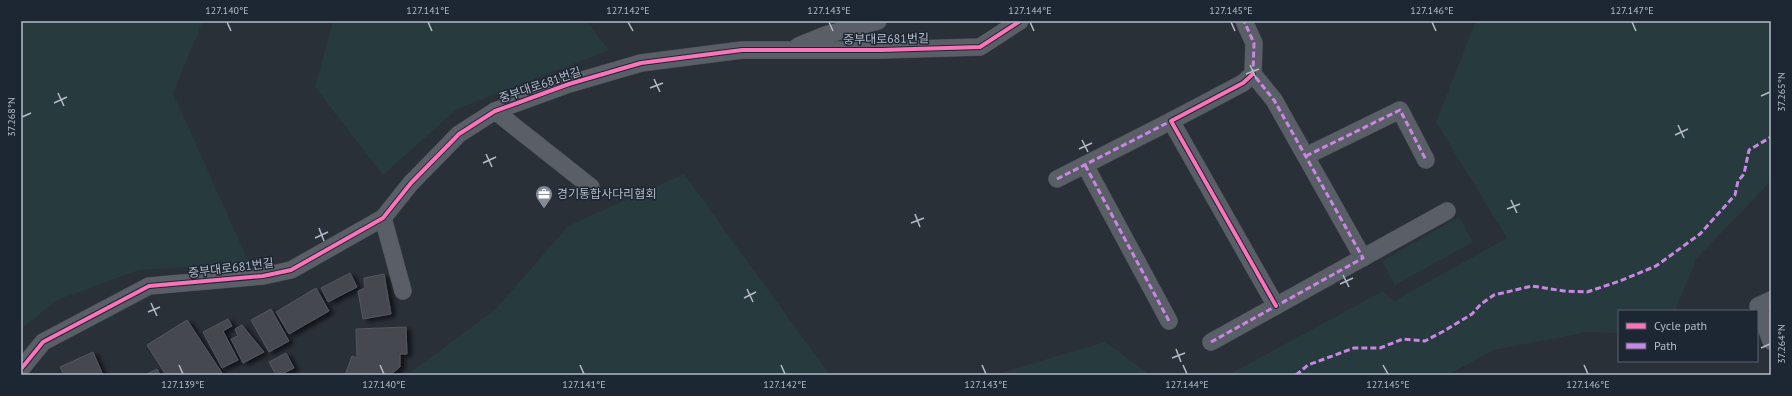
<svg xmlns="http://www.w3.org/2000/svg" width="1792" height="396" font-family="'PT Sans','Noto Sans KR',sans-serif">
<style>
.green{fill:#273a3e}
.building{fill:#444950;stroke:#52575f;filter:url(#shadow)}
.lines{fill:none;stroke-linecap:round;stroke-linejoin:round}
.minor-casing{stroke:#484c53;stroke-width:18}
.minor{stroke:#5a5e66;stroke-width:17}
.quiet{stroke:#c787e3;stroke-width:3;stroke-dasharray:6 3;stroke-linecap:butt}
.cycleway-casing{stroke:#1d2633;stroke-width:6}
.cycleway{stroke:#fb73b8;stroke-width:4}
.ticks{fill:none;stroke:#b4bcc9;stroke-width:1.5}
.labels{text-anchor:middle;stroke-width:3;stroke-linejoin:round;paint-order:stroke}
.street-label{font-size:12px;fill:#b4bcc9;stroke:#1d2633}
.poi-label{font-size:12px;fill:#b4bcc9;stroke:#1d2633;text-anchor:start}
.neatline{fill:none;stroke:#b4bcc9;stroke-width:1.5}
.ticks-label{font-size:10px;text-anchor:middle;fill:#b4bcc9}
</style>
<defs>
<filter id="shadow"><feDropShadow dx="4.5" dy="2.5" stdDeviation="2" flood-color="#0009"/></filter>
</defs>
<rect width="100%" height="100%" fill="#2a3038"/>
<g class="green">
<polygon points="21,21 203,21 173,93 249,263 139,270 57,300 21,329"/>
<polygon points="333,21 586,21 609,50 457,109 383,175 315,87"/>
<polygon points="1476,21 1771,21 1771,181 1697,258 1675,311 1619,311 1619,333 1587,332 1494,350 1447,375 1228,375 1383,291 1394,301 1507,238 1436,122"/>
<polygon points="684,174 830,375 407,375 496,309 568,226"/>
<polygon points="1459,217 1473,242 1395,285 1382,261"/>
<polygon points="1105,342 1150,375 993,375"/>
</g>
<g class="building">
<polygon points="350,273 357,287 328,302 321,288"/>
<polygon points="384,274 391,314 363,319 358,291 365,288 364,278"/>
<polygon points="316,288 329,311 289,334 276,312"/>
<polygon points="271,309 289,341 269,352 251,320"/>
<polygon points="228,319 232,326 223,331 238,360 222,368 203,332"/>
<polygon points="187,320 222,373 217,375 166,375 147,345"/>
<polygon points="242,325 264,352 243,363 231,339 238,336 235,329"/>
<polygon points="406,327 407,354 400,354 400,367 390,375 345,375 352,356 357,358 356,329"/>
<polygon points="93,352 103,375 64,375 60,367"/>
<polygon points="286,353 294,368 280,375 276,375 269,362"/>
<polygon points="157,369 160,375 145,375"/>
</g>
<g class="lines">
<g class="minor-casing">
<g id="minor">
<polyline points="1244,21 1254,43 1253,74 1274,100 1363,258"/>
<polyline points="798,46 825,35 878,21"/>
<polyline points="1253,74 1243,83 1171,121 1276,306"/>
<polyline points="495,111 591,187"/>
<polyline points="1306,156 1400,110 1426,160"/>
<polyline points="1085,165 1169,321"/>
<polyline points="1057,179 1171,121"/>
<polyline points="383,218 403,291"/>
<polyline points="1771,300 1758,306 1771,341"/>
<polyline points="1211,342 1447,211"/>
<polyline points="21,369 43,342 149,286 263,276 291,270 383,218 411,183 459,134 495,111 569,84 641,63 742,50 881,50 980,47 1020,21"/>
</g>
</g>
<use href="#minor" class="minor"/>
<g class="quiet">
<polyline points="1306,156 1400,110 1426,160"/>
<polyline points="1085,165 1169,321"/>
<polyline points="1057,179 1171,121"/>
<polyline points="1211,342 1363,258 1274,100 1253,74 1254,43 1244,21"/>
<polyline points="1296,375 1308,365 1354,348 1380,348 1403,339 1425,341 1444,331 1472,314 1481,304 1494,295 1532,286 1564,291 1587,292 1620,281 1656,266 1700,234 1735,195 1738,181 1744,174 1749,150 1771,137"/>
</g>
<g class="cycleway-casing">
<g id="cycleway">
<polyline points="1253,74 1243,83 1171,121 1276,306"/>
<polyline points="21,369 43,342 149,286 263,276 291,270 383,218 411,183 459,134 495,111 569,84 641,63 742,50 881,50 980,47 1020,21"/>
</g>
</g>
<use href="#cycleway" class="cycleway"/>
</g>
<path class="ticks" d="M 227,22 L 231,31M 428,22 L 432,31M 628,22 L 633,31M 829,22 L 833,31M 1030,22 L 1034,31M 1231,22 L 1235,31M 1432,22 L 1436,31M 1632,22 L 1636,31M 1250,65 L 1256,78M 1246,74 L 1259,69M 654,79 L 660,92M 650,88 L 663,83M 58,93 L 64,106M 1761,96 L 1770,92M 54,103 L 67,97M 22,117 L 31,113M 1678,125 L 1684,138M 1675,135 L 1688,129M 1082,140 L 1088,152M 1079,149 L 1092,143M 486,154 L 492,167M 483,163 L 496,157M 1511,200 L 1517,213M 1507,209 L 1520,204M 915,214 L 920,227M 911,223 L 924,218M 319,228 L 324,241M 315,238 L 328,232M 1343,275 L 1349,287M 1340,284 L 1353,278M 747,289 L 753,302M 744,298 L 756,292M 151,303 L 157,316M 148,312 L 160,307M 1761,348 L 1770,344M 1176,349 L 1181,362M 1172,358 L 1185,353M 179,365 L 183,374M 380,365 L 384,374M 580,365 L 584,374M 781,365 L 785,374M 982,365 L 986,374M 1183,365 L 1187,374M 1383,365 L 1388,374M 1584,365 L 1588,374"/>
<defs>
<g id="office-pin" transform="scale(0.9)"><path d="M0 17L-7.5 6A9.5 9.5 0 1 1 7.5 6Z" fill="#848b96" stroke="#1d2633"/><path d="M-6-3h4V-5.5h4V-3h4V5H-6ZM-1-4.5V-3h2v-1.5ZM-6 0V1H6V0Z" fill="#fff"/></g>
</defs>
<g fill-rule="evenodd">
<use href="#office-pin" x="544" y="194"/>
</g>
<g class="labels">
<g class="street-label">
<text transform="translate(886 39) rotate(-1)" y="4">중부대로681번길</text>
<text transform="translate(540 85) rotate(-19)" y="4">중부대로681번길</text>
<text transform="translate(231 268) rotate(-7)" y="4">중부대로681번길</text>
</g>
<g class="poi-label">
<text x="557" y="198">경기통합사다리협회</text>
</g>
</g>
<rect width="1792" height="396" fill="none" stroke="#1d2633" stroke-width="44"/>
<rect x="1618" y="310" width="140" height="52" fill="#1d2633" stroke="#59626f"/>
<rect x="1626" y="323" width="20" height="6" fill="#fb73b8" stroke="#59626f"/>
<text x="1654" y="330" font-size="12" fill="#b4bcc9">Cycle path</text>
<rect x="1626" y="343" width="20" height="6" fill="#c787e3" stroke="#59626f"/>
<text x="1654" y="350" font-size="12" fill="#b4bcc9">Path</text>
<rect x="22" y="22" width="1748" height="352" class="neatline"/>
<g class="ticks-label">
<text x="227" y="14">127.140°E</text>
<text x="428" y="14">127.141°E</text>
<text x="628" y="14">127.142°E</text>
<text x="829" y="14">127.143°E</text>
<text x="1030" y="14">127.144°E</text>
<text x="1231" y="14">127.145°E</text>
<text x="1432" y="14">127.146°E</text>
<text x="1632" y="14">127.147°E</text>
<text transform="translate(1781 92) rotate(-90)" y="4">37.265°N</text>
<text transform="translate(11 117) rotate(-90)" y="4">37.268°N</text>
<text transform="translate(1781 344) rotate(-90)" y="4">37.264°N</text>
<text x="183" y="388">127.139°E</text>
<text x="384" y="388">127.140°E</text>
<text x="584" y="388">127.141°E</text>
<text x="785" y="388">127.142°E</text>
<text x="986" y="388">127.143°E</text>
<text x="1187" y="388">127.144°E</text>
<text x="1388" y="388">127.145°E</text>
<text x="1588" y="388">127.146°E</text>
</g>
</svg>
